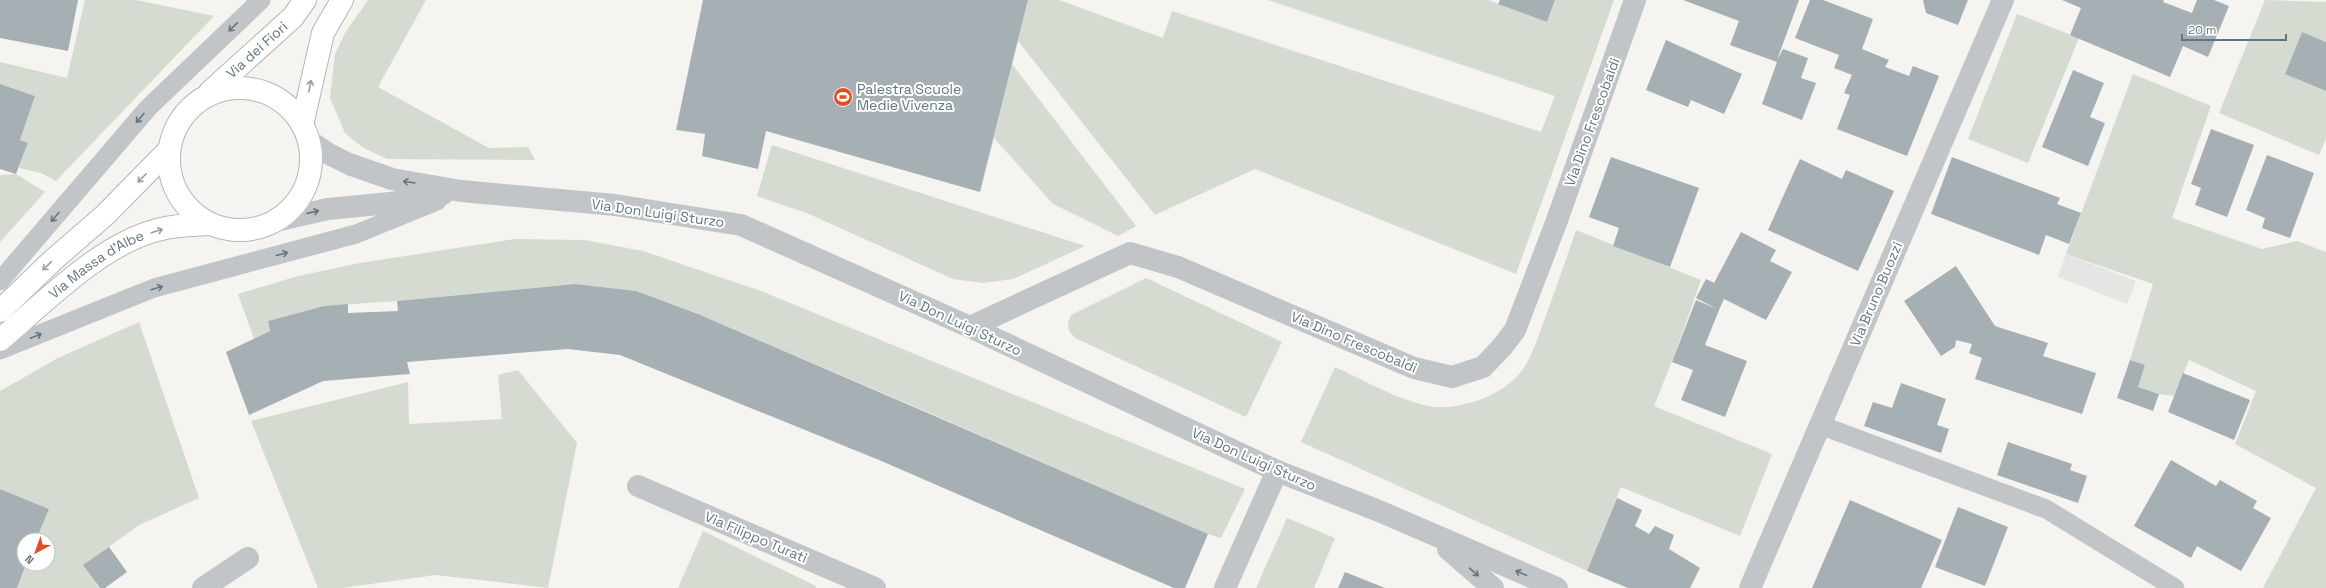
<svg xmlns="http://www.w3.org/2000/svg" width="2326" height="588" font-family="'Space Grotesk',sans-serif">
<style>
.built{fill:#e5e6e4}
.green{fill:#d5dbd1}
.building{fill:#a6afb4}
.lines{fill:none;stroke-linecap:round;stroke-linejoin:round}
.secondary-casing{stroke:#b1b7bb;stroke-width:24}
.lane{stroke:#c1c5c8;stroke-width:19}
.street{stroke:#c1c5c8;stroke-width:22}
.secondary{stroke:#fff;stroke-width:22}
.oneway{stroke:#637582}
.oneway2{stroke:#929ea8}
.labels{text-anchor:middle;stroke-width:4;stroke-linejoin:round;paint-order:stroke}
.street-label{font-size:14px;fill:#637582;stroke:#fff}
.poi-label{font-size:14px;fill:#637582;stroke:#fff;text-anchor:start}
</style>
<rect width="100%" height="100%" fill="#f5f4f0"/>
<polygon class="built" points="2066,254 2136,281 2127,304 2058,277"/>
<g class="green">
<polygon points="85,0 136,0 214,16 56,181 41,173 19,168 28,143 20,140 35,96 0,84 0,62 67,78"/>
<polygon points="368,0 426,0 378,87 489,148 528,147 535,160 387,159 362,147 345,133 330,98 335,54 345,33"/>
<polygon points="1028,0 1059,0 1163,38 1172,11 1541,132 1555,96 1268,0 1488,0 1547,22 1555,0 1614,0 1516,274 1255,169 1155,215 1018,41"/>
<polygon points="2265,0 2326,2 2326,42 2302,32 2285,74 2326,91 2326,139 2319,155 2219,113"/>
<polygon points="2017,14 2079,38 2028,163 1968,139"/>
<polygon points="1012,64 1136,226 1118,236 1053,204 994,138"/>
<polygon points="2133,74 2211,106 2172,218 2262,249 2297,241 2326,252 2326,588 2263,588 2316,488 2235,444 2256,391 2189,360 2174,396 2159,394 2138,387 2145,365 2130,360 2153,284 2066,254"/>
<polygon points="772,145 1085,246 1013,279 983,283 953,279 809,214 757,196"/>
<polygon points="16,174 45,192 0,242 0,175"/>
<path d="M 1576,230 L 1701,280 L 1676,351 L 1654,406 L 1772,454 L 1740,536 L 1621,487 L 1587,571 L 1301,442 L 1335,367 C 1362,379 1407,405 1436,407 C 1466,409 1509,393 1525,366 C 1534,351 1539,334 1545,318 C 1556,289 1566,259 1576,230 Z"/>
<polygon points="515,239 584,240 643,251 761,291 1245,489 1221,538 1208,534 904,402 698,314 635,291 575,284 397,301 324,306 268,321 270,331 254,339 238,294 298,276 360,263"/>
<path d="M 1146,278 L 1282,342 L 1246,417 L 1077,339 C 1067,331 1066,326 1071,315 Z"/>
<polygon points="139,322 199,498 139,525 84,565 99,588 17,588 26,564 48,564 48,540 36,540 49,509 0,489 0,391 58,358"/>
<polygon points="518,370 577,443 548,588 436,575 342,588 318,588 251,421 408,382 409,424 502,419 498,375"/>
<polygon points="1287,518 1335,538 1314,588 1256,588"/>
<polygon points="703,531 816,586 815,588 678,588"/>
</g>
<g class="building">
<polygon points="0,0 78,0 68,51 0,38"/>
<polygon points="703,0 1028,0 980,192 766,131 758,169 702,156 705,134 676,130"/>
<polygon points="1500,0 1555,0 1547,22 1498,4"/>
<polygon points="1683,0 1799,0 1777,60 1783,49 1808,58 1801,78 1816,83 1802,120 1762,104 1777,62 1730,45 1739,21"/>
<polygon points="1810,0 1823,0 1873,19 1862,49 1889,60 1885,67 1909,76 1913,66 1939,76 1907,156 1837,129 1850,95 1844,93 1852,75 1834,68 1839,55 1795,38"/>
<polygon points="1923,0 1968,0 1958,25 1926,13"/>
<polygon points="2062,0 2164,0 2163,2 2192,13 2197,0 2214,0 2229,6 2208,57 2183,46 2170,77 2070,35 2081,8"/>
<polygon points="2302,32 2326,42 2326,91 2285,74"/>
<polygon points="1666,40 1742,74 1724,114 1691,100 1688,107 1646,90"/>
<polygon points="2073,70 2104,83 2090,117 2105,123 2088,166 2042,147"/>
<polygon points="0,84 35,96 20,140 28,143 16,174 0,169"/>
<polygon points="2211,129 2254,145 2227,217 2195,205 2201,188 2191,184"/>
<polygon points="2267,155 2314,173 2290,238 2262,228 2265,218 2246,210"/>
<polygon points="1611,157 1699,188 1670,267 1613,246 1619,228 1589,217"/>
<polygon points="1952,157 2060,198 2057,204 2081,213 2069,244 2046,235 2039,255 1931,214"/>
<polygon points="1800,159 1842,179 1846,170 1894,191 1858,271 1768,230"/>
<polygon points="1741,232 1776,250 1770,261 1792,272 1766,320 1724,299 1719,310 1705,345 1747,361 1725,417 1681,400 1693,370 1672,362 1696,300 1717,309 1696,298 1706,279 1714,283"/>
<polygon points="1956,266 1995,326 2048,343 2043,356 2096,373 2082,414 1975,379 1982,358 1969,353 1972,344 1956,340 1955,347 1941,356 1904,301"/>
<polygon points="575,284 636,291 698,314 1208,534 1185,588 1174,588 879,460 620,355 568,349 407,362 410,374 323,381 249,415 226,352 270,331 268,321 324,306 348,304 348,313 398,311 397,301"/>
<polygon points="2130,360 2145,365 2138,387 2159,394 2153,411 2117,398"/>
<polygon points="2183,373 2250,400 2234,440 2168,412"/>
<polygon points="1901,383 1946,399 1937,425 1949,429 1941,453 1864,426 1873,402 1892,408"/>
<polygon points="2008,442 2072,464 2070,470 2087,476 2078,503 1997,475"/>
<polygon points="2171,460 2216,486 2220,480 2257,501 2253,508 2271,518 2241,571 2197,546 2191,558 2134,526"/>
<polygon points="0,489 49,509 36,540 24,540 24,564 26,564 17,588 0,588"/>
<polygon points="1617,498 1642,510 1635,526 1649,534 1655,526 1674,535 1669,549 1700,568 1690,588 1628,588 1587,571"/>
<polygon points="1850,500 1942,540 1921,588 1812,588"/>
<polygon points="1958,507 2008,527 1985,586 1935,567"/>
<polygon points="109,547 127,572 105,588 100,588 83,565"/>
<polygon points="1345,572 1385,588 1338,588"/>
</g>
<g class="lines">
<g class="secondary-casing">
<g id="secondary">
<circle cx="240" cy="159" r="71"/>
<path id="s1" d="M 210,92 L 293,17 L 305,0"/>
<polyline points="302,125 323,33 342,0"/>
<polyline points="0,311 52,261 105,215 169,150"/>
<path id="s2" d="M 0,340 C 45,302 103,242 161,229 C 177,225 194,225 210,224"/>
</g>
</g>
<g class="lane">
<polyline points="0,281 148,108 261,0"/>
<polyline points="0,350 154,288 356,234 437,201"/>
<polyline points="1820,425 2046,509 2175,588"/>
</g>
<g class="street">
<polyline points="309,141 327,153 349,164 392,179 461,191 615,205 741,225 970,327 1277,471 1379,511 1557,588"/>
<polyline points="275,221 328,209 390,203 443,194"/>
<polyline points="970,327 1130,253 1178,267 1414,368 1452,377 1483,367 1502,347 1515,330 1556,223 1635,0"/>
<polyline points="638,486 875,588"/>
<polyline points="1448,549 1493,588"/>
<polyline points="203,588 248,558"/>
<polyline points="1225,588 1277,471"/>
<polyline points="1750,588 2003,0"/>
</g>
<use href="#secondary" class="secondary"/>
</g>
<defs><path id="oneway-shaft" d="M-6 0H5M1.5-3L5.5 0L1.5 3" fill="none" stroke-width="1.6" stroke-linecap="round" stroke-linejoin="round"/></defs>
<g class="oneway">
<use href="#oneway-shaft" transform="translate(233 27) rotate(136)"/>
<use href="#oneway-shaft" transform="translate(140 118) rotate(131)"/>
<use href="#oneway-shaft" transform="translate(409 182) rotate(-171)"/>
<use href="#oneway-shaft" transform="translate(313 212) rotate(-13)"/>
<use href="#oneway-shaft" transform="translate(55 217) rotate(131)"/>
<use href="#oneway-shaft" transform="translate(282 254) rotate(-15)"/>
<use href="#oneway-shaft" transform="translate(157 288) rotate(-17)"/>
<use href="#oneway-shaft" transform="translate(36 336) rotate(-22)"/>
<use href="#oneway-shaft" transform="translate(1474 572) rotate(41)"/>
<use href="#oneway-shaft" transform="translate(1521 573) rotate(-157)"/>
</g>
<g class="oneway2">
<use href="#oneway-shaft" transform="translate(310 86) rotate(-79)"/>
<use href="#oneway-shaft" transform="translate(142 178) rotate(135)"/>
<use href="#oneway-shaft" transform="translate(157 231) rotate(-17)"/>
<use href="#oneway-shaft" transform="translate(47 266) rotate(136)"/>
</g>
<defs>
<g id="stadium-disc" transform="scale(1)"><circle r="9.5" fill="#e34c22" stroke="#fff"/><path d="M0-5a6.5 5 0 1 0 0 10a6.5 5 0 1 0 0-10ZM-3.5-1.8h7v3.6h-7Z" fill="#fff"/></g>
</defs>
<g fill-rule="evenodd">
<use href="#stadium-disc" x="843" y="97"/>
</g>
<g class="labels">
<g class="street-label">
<text dy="5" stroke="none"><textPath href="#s1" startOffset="63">Via dei Fiori</textPath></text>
<text transform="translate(1592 122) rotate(-70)" y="5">Via Dino Frescobaldi</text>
<text transform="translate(658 213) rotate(8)" y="5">Via Don Luigi Sturzo</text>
<text dy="5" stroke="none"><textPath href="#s2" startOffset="123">Via Massa d'Albe</textPath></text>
<text transform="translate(1876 294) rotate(-67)" y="5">Via Bruno Buozzi</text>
<text transform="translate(960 323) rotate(25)" y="5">Via Don Luigi Sturzo</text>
<text transform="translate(1354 342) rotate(23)" y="5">Via Dino Frescobaldi</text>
<text transform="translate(1254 459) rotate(24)" y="5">Via Don Luigi Sturzo</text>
<text transform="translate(756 537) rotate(23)" y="5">Via Filippo Turati</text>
</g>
<g class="poi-label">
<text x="857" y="94">Palestra Scuole<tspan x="857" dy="16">Medie Vivenza</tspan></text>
</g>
</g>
<g transform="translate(36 552) rotate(221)"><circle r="19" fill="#ffffff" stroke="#c1c8cd"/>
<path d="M0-3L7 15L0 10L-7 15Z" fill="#e34c22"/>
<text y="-6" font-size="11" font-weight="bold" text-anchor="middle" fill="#637582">N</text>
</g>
<path d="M2182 34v6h104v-6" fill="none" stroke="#637582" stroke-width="2"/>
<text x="2188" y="34" font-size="12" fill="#637582" stroke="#ffffff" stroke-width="3" paint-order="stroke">20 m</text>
</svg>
